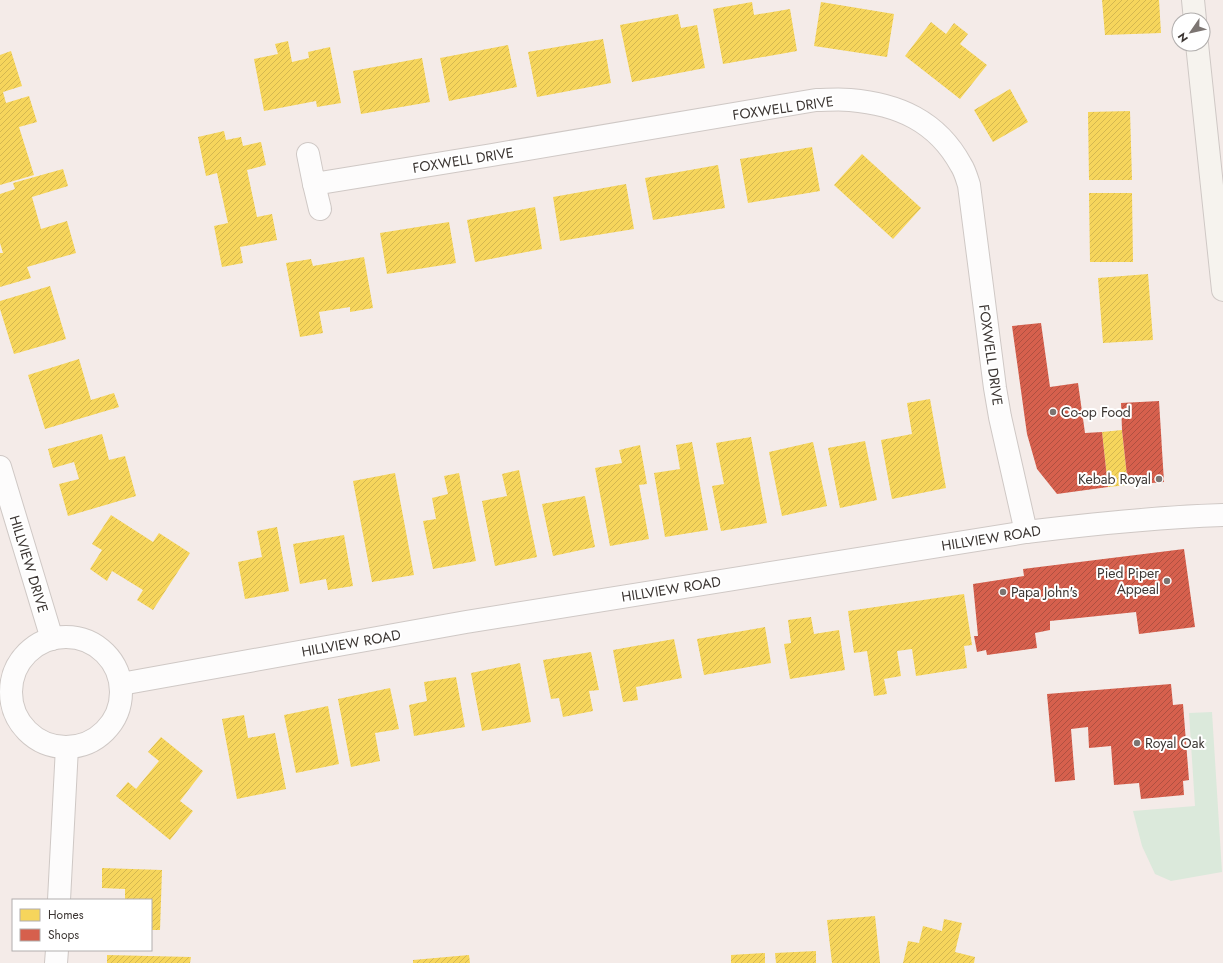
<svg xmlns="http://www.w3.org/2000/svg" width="1223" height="963" font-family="Jost,sans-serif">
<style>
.garden{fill:#dbe9db}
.homes{fill:url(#homes-hatch)}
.shops{fill:url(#shops-hatch)}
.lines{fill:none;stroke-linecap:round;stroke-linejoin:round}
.street-casing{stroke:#cfc8c5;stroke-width:24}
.secondary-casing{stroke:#cfc8c5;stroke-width:24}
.street{stroke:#fdfcfc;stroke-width:22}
.secondary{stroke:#f6f3ee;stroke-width:22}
.poi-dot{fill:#7c7572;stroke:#fff;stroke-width:1.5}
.labels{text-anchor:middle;stroke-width:4;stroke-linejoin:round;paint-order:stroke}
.street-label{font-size:14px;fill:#3b3532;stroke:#fff}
.poi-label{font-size:14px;fill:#3b3532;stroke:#fff;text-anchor:start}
</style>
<defs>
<pattern id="homes-hatch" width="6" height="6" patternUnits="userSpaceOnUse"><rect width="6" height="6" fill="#f6d55c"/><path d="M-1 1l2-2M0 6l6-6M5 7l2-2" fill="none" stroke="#d4b750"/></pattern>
<pattern id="shops-hatch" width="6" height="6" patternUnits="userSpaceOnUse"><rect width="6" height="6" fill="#d6604d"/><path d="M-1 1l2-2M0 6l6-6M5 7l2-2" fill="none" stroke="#af5041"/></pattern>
</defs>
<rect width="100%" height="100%" fill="#f4ebe8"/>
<polygon class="garden" points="1212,712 1222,872 1171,881 1155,874 1142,846 1133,811 1195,806 1189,713"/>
<g class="homes">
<polygon points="1102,0 1159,0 1161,33 1105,35"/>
<polygon points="752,2 754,15 790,9 797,51 723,64 713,9"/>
<polygon points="821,2 894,14 887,57 814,46"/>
<polygon points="678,14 681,28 697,25 705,68 632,82 620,25"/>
<polygon points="931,22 946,34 954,23 968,34 960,44 987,65 960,99 905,56"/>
<polygon points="603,39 611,83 537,97 528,52"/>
<polygon points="288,41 292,62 309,58 308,52 330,47 341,103 317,107 316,101 264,111 254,59 278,54 275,44"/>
<polygon points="508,45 517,87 449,101 440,58"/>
<polygon points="11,51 22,86 3,92 6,103 29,96 37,122 19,127 34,175 0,185 0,55"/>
<polygon points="422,58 430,102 361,114 353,71"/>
<polygon points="1010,89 1028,122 993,142 974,110"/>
<polygon points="1130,111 1132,180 1089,180 1088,112"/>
<polygon points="224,131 226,140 241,137 243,146 261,142 266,165 247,170 257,217 272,214 277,240 240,247 243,263 222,267 214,226 228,223 217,173 206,176 198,137"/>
<polygon points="812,147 820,191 748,203 740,159"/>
<polygon points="862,154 921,208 893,239 834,185"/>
<polygon points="718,165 725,208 653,220 645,178"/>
<polygon points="63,169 68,186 32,197 41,229 67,221 76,253 27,267 31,278 0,287 0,253 3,253 0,243 0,194 15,189 13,183"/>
<polygon points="626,184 634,229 560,241 553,197"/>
<polygon points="1089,193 1132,193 1133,262 1090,262"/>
<polygon points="535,207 542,249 475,262 467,220"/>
<polygon points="449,222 456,263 387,274 380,233"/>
<polygon points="364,257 373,308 350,312 350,307 319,312 323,333 300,337 286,263 311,259 313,266"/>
<polygon points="1148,274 1153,340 1103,343 1098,278"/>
<polygon points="50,286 66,339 14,354 0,309 0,301"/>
<polygon points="79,359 91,400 114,393 119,407 45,429 28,375"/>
<polygon points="930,399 946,488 892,499 881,440 912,434 907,403"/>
<polygon points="1122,430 1128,485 1108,487 1102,432"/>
<polygon points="102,434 109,460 125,456 136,496 68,516 59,484 79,479 74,462 53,468 48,449"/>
<polygon points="751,437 767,523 721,531 712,486 724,484 716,443"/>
<polygon points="865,441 877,500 840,508 828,448"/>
<polygon points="692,442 708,530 665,537 654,473 680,469 676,445"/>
<polygon points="813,442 827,506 782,516 769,452"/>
<polygon points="640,445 647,484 639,485 649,539 610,546 595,468 622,463 619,450"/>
<polygon points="519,470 537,557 495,566 482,501 507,496 502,474"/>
<polygon points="395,473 414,575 372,582 353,481"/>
<polygon points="459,473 476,561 433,569 423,521 436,519 432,498 448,494 444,476"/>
<polygon points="585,496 595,547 553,556 542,504"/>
<polygon points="111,515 153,542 159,533 190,553 153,610 137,600 143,590 112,571 107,581 90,569 102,550 92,544"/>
<polygon points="277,527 289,591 245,599 238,562 262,557 257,531"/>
<polygon points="344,535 353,586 328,590 326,579 300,584 293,544"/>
<polygon points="964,594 972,645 964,646 967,668 916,676 912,649 897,651 901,676 884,679 887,694 874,696 867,651 854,653 848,611"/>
<polygon points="811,617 814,634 839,630 845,670 790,679 784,644 791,643 788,620"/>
<polygon points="765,627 771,663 704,675 697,639"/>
<polygon points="674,639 682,678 636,687 638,700 623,702 613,650"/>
<polygon points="591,652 599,690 589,691 593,711 563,717 559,698 551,699 543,660"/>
<polygon points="520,663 531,722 482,731 471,673"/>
<polygon points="456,677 465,727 414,736 409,705 427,701 424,682"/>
<polygon points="390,688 399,729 375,733 380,761 351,767 338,699"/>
<polygon points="328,706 339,764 296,773 284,715"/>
<polygon points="244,715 248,738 275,733 286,789 237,799 222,719"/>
<polygon points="161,737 203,771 180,801 193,811 170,840 116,796 128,782 136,789 159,761 148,752"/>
<polygon points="102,868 162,870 160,930 151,930 151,900 125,900 125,889 102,888"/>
<polygon points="875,916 880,963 832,963 827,920"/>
<polygon points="944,919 962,923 955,952 975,957 974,963 903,963 908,941 919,943 923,926 942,931"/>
<polygon points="816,951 816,963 776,963 775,953"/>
<polygon points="765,953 765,963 731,963 731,955"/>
<polygon points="107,955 191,957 190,963 107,963"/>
<polygon points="469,955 470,963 413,963 413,960"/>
</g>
<g class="shops">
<polygon points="1041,323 1050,387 1078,383 1085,433 1102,432 1108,487 1057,494 1037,469 1027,434 1012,326"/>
<polygon points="1159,401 1164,482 1128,485 1122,430 1121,403"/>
<polygon points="1184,549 1195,627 1139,634 1136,612 1050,621 1050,630 1035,633 1037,648 987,655 986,650 977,652 974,636 978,636 973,584 1024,576 1023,569"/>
<polygon points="1171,684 1173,705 1183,704 1189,780 1183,781 1184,795 1141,799 1139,783 1114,785 1111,746 1089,748 1088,727 1071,729 1075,780 1055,782 1047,694"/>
</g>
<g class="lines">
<g class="street-casing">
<g id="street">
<path d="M 308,154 L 314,184 L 492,155 L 816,100 C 827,100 839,99 850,100 C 898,104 937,121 961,165 C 965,171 967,179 969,185 L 995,388 L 1000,417 L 1026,532"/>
<polyline points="314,184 320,209"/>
<polyline points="0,467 52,639"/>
<circle cx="66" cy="692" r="55"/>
<path d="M 121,684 L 466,622 L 1026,532 C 1092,524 1157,517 1223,515"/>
<polyline points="59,900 67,747"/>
<polyline points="56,963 57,950"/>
</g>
</g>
<g class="secondary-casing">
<g id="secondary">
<polyline points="1193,0 1195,20"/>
<polyline points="1197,44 1223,290"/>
</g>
</g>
<use href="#street" class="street"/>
<use href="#secondary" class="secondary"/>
</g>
<g class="poi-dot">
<circle cx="1053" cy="412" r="4"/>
<circle cx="1159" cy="479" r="4"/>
<circle cx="1167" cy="581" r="4"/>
<circle cx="1003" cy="592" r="4"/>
<circle cx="1137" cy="743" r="4"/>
</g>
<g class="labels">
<g class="street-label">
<text transform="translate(783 108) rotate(-8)" y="5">FOXWELL DRIVE</text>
<text transform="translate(463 160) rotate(-9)" y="5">FOXWELL DRIVE</text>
<text transform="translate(991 355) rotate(82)" y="5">FOXWELL DRIVE</text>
<text transform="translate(991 538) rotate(-9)" y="5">HILLVIEW ROAD</text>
<text transform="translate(29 564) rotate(73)" y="5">HILLVIEW DRIVE</text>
<text transform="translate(671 589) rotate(-9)" y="5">HILLVIEW ROAD</text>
<text transform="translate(351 643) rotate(-10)" y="5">HILLVIEW ROAD</text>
</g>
<g class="poi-label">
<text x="1061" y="417">Co-op Food</text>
<text x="1151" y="484" text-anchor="end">Kebab Royal</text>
<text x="1159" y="578" text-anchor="end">Pied Piper<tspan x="1159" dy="16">Appeal</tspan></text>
<text x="1011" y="597">Papa John's</text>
<text x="1145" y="748">Royal Oak</text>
</g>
</g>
<rect x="12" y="899" width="140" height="52" fill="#ffffff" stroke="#b1aead"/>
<rect x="20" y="909" width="20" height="12" fill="#f6d55c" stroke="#b1aead"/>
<text x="48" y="919" font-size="12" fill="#3b3532">Homes</text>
<rect x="20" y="929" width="20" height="12" fill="#d6604d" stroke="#b1aead"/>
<text x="48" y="939" font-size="12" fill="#3b3532">Shops</text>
<g transform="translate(1191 32) rotate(236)"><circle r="19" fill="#ffffff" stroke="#b1aead"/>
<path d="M0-3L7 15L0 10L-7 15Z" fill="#7c7572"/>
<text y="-6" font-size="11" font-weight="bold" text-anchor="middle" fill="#3b3532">N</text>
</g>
</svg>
